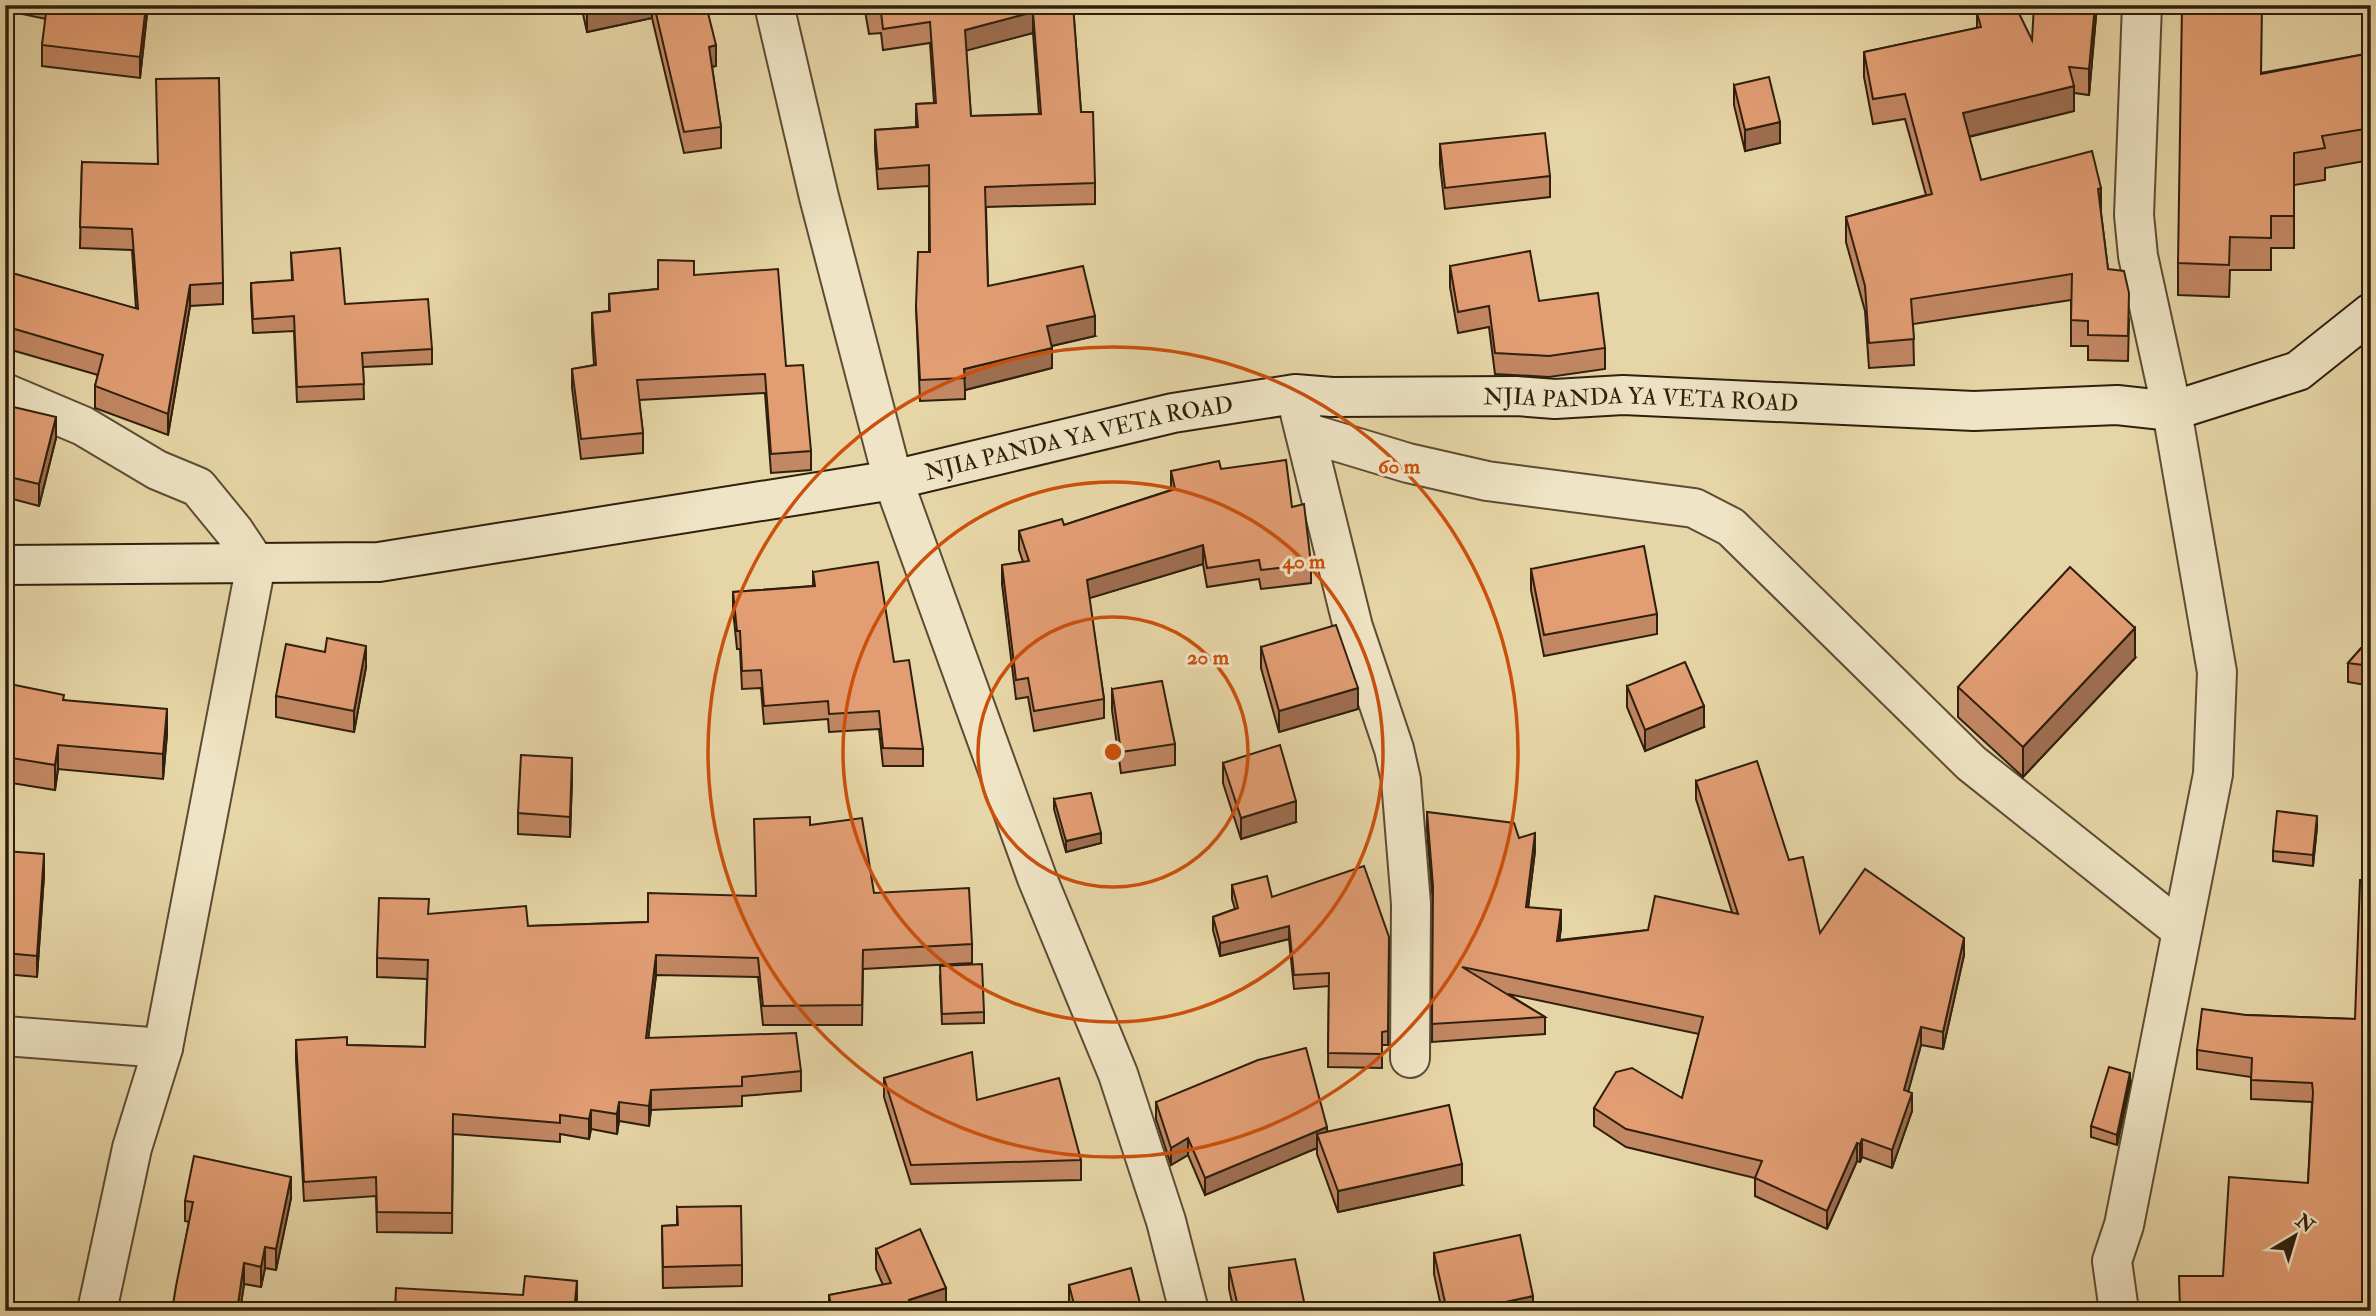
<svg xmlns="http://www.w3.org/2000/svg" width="2376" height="1316" font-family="'IM FELL Double Pica',serif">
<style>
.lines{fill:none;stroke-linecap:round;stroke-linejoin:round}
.street-casing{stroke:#5d4c33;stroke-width:42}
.secondary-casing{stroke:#2f1f0d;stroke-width:42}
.street{stroke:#efe4c5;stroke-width:38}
.secondary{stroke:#efe4c5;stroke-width:38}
.wall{fill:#c28763;stroke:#2f1f0d;stroke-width:2;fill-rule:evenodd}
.shaded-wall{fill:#9e6e50;stroke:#2f1f0d;stroke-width:2}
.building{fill:#e29d73;stroke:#2f1f0d;stroke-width:2;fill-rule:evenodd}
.ring{fill:none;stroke:#cc500c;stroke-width:3.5}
.labels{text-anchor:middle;stroke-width:6;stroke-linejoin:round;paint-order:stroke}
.street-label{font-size:23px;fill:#2f1f0d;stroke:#efe4c5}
.centre{fill:#cc500c;stroke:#efe4c5;stroke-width:3.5}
.ring-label{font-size:21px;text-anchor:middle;font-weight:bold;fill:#cc500c;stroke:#efe4c5;stroke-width:6;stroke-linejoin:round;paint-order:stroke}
</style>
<rect width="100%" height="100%" fill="#e6d5a6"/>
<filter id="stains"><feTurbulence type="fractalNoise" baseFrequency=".00286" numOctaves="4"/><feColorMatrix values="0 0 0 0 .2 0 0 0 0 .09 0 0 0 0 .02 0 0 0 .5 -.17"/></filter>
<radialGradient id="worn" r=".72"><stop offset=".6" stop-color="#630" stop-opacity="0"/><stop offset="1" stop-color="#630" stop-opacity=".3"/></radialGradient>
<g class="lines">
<g class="street-casing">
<g id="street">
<polyline points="774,5 819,197 893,480 1037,878 1118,1074 1166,1221 1189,1311"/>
<polyline points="5,393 83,426 157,470 198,487 234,531 256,564 163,1048 132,1148 97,1311"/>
<polyline points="1300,413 1353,627 1394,749 1401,780 1411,904 1410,1058"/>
<polyline points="1305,432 1408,463 1487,481 1694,508 1731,527 1971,763 2181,930"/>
<polyline points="5,1036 163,1048"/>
<polyline points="2119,1311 2112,1261 2124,1225 2213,774 2217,672 2172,411 2138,256 2134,215 2142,5"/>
</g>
</g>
<g class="secondary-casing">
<g id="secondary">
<path id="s1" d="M 5,565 L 379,562 L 893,480 L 1173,413 L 1295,394 L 1332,397 L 1516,396 L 1555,399 L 1623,395 L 1974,411 L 2117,405 L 2172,411 L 2298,371 L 2371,313"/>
</g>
</g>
<use href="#street" class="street"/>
<use href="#secondary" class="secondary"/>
</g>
<g class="wall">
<polygon points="22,5 148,5 140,78 42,66 42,45 46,19 22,14"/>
<polygon points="581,5 706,5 716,66 712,67 721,127 721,148 684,153 652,18 587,32"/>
<path d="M 864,5 L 1073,5 L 1081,112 L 1095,183 L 1095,204 L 986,207 L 988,286 L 1095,336 L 1052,346 L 1052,368 L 965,390 L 965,399 L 920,401 L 916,306 L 929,252 L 929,186 L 878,189 L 875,150 L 875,130 L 916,127 L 916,104 L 934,103 L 930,43 L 883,50 L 881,33 L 869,34 ZM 1033,33 L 1039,114 L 971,116 L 966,50 Z"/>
<polygon points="2097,5 2089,95 2074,93 2074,111 1969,137 1981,180 2101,213 2108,269 2129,319 2128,361 2088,360 2088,346 2071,346 2071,300 1913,324 1914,365 1869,368 1865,311 1846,242 1846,217 1926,195 1905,119 1873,124 1864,77 1864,52 1977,28 1977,13 2032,40"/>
<polygon points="2371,53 2371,160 2325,168 2325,180 2294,185 2294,248 2271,248 2271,270 2230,270 2229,297 2178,295 2178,263 2261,73"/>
<polygon points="1734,85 1780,143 1745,151 1734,105"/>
<polygon points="1440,144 1550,176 1550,197 1445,209 1440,165"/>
<polygon points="82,162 223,283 223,304 190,306 168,435 95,408 95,386 98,375 8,349 5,359 5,271 136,309 132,250 80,248"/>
<polygon points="291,253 345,304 432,349 432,364 363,367 364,399 297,402 294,331 253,333 251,297 251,283 292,281"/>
<polygon points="1450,266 1539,301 1605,348 1605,369 1549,377 1495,374 1489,327 1458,333 1450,287"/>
<polygon points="694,275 786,366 811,451 811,470 771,473 765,393 639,400 643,433 643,453 581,459 572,388 572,369 594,365 592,332 592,313 609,311 609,294 658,289"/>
<polygon points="5,405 56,438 39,506 5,497"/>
<polygon points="1221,469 1292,507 1311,564 1311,583 1261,589 1259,579 1207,587 1203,564 1089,598 1104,699 1104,718 1034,731 1028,697 1016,699 1002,584 1002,565 1023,562 1019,550 1019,531 1064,525 1171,490 1171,471"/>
<polygon points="1531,569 1657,614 1657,634 1544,656 1531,590"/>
<polygon points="813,572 894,662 923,749 923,766 883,766 879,729 829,732 828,719 764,724 761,688 742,689 740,649 737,649 733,610 733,592 813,586"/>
<polygon points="2371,637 2371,686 2348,682 2348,663"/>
<polygon points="1261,647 1358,709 1279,732 1261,668"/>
<polygon points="2135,658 2023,777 1958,717 1958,687"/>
<polygon points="366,667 354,732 276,717 276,696"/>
<polygon points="5,683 64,700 167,734 163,779 58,769 55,790 5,782"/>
<polygon points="1627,686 1704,727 1645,751 1627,707"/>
<polygon points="1112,689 1175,744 1175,765 1121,773 1112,710"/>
<polygon points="1223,763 1296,822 1241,839 1223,783"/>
<polygon points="572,779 570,837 518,834 518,813"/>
<polygon points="1696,781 1789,860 1820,933 1964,955 1943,1049 1921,1045 1908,1091 1912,1111 1892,1168 1862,1157 1860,1162 1857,1161 1827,1229 1755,1196 1755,1178 1626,1147 1594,1126 1594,1108 1682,1098 1699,1034 1508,994 1545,1017 1545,1034 1432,1042 1433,903 1427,830 1427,812 1519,838 1535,851 1528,907 1561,928 1559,940 1648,930 1732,912 1696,799"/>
<polygon points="1054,799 1101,843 1066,852 1054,809"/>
<polygon points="810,825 874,893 972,944 972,963 863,969 862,1025 763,1025 758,977 656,975 648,1038 801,1071 801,1091 742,1096 742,1106 651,1110 649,1126 619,1121 617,1134 591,1129 589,1139 560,1134 560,1142 453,1134 452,1233 377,1232 376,1196 304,1201 296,1060 296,1040 347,1045 425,1047 427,979 377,977 377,958 429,914 528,926 648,922 755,896"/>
<polygon points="2317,827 2313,866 2273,861 2273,851"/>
<polygon points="5,851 44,875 37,977 5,974"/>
<polygon points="1232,885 1272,897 1389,937 1388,1045 1382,1045 1382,1068 1328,1067 1329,986 1294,989 1289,939 1220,956 1213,930 1213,917 1235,909 1232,899"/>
<polygon points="940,976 984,1012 984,1023 942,1024"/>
<polygon points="2246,1015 2355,1019 2371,1311 2223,1276 2308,1183 2312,1102 2251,1099 2251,1077 2197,1069 2197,1050"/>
<polygon points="884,1078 977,1100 1081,1160 1081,1180 911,1184 884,1097"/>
<polygon points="2130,1083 2117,1145 2091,1137 2091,1126"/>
<polygon points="1156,1102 1327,1131 1462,1185 1338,1212 1317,1154 1317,1148 1205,1195 1188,1155 1171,1165 1156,1119"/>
<polygon points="291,1198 276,1270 265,1268 261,1287 244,1284 240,1311 172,1311 189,1222 185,1221 185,1201"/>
<polygon points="677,1207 742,1265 742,1286 663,1288 662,1226 677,1225"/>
<polygon points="876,1249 946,1308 938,1311 829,1311 829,1295 883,1285 876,1269"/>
<polygon points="1434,1253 1533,1311 1442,1311 1434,1274"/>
<polygon points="1229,1268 1306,1311 1234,1311 1229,1289"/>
<polygon points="1069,1285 1142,1311 1071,1310 1069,1303"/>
</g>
<g class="shaded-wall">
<polygon points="146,5 148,5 140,78 140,57"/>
<polygon points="613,5 652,5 652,18 587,32 587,11"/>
<polygon points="2095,5 2097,5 2089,95 2089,69"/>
<polygon points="1033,12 1033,33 965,51 965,30"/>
<polygon points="716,45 716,66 709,67 709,47"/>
<polygon points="2074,86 2074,111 1963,138 1963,113"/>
<polygon points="1780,122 1780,143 1745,151 1745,130"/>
<polygon points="2101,188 2101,213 2098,189"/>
<polygon points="190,285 190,306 168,435 168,414"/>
<polygon points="1095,316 1095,336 1047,347 1047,326"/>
<polygon points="8,327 8,349 5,359 5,338"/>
<polygon points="1052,348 1052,368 965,390 964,369"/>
<polygon points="56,417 56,438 39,506 39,484"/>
<polygon points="1203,545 1203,564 1087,599 1087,580"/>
<polygon points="2135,628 2135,658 2023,777 2023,747"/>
<polygon points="366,646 366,667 354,732 354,711"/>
<polygon points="1358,688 1358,709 1279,732 1279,711"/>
<polygon points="1704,706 1704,727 1645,751 1645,730"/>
<polygon points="167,709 167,734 163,779 163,754"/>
<polygon points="58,745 58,769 55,790 55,765"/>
<polygon points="572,758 572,779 570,837 570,817"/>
<polygon points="1296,801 1296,822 1241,839 1241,818"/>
<polygon points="2317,816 2317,827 2313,866 2313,855"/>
<polygon points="1101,833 1101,843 1066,852 1066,841"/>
<polygon points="1535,833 1535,851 1526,925 1526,907"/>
<polygon points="44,854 44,875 37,977 37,956"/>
<polygon points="1561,910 1561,928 1557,958 1557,941"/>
<polygon points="1289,926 1289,939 1220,956 1220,943"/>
<polygon points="1964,938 1964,955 1943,1049 1943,1032"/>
<polygon points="656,955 656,975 646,1058 646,1038"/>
<polygon points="1921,1027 1921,1045 1904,1107 1904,1090"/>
<polygon points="2130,1073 2130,1083 2117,1145 2117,1135"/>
<polygon points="651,1090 651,1110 649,1126 649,1106"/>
<polygon points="1912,1093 1912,1111 1892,1168 1892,1150"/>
<polygon points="619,1102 619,1121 617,1134 617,1114"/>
<polygon points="591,1110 591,1129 589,1139 589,1119"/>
<polygon points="1327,1127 1327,1144 1317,1134 1317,1148 1205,1195 1205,1178"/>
<polygon points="1188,1138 1188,1155 1171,1165 1171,1148"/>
<polygon points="1862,1139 1862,1157 1860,1162 1860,1144"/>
<polygon points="1857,1143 1857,1161 1827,1229 1827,1211"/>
<polygon points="1462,1164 1462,1185 1338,1212 1338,1191"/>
<polygon points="291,1177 291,1198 276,1270 276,1249"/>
<polygon points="265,1247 265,1268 261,1287 261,1267"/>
<polygon points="244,1263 244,1284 240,1311 237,1311"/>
<polygon points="577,1281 577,1302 576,1311 574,1311"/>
<polygon points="946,1288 946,1308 938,1311 909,1311 909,1300"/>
<polygon points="1533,1296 1533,1311 1463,1311"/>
</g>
<g class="building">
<polygon points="47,5 146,5 140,57 42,45"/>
<polygon points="586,5 613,5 587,11"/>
<polygon points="654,5 706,5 716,45 709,47 721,127 684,132"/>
<path d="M 867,5 L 1073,5 L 1081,112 L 1093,112 L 1095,183 L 985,187 L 988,286 L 1083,266 L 1095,316 L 1047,326 L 1052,348 L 964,369 L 965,378 L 920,380 L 916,306 L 918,252 L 930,252 L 929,165 L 878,169 L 875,130 L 918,127 L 916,104 L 936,103 L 930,22 L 883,29 L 881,12 L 869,14 ZM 1033,12 L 1041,114 L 971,116 L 965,30 Z"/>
<polygon points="2009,5 2015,5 2032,40 2034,5 2095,5 2089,69 2069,67 2074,86 1963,113 1981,180 2092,151 2101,188 2098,189 2108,269 2124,271 2129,293 2128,336 2088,335 2088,321 2071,320 2072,274 1911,299 1914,339 1869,343 1865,286 1846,217 1932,194 1905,94 1873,99 1864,52 1981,27 1977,13"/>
<polygon points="2182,5 2262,5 2261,74 2371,53 2371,128 2322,136 2325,148 2294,153 2294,216 2271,216 2271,238 2230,237 2229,265 2178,263"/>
<polygon points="1769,77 1780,122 1745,130 1734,85"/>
<polygon points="219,78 223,283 190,285 168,414 95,386 103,355 8,327 5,338 5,271 138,309 132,229 80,227 82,162 158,164 156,79"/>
<polygon points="1545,133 1550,176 1445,188 1440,144"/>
<polygon points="340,248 345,304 428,299 432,349 362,353 364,384 297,387 294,316 253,319 251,283 293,280 291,253"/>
<polygon points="1530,251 1539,301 1598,293 1605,348 1549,356 1495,353 1489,306 1458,312 1450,266"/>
<polygon points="658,260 694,261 694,275 778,269 786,366 803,365 811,451 771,454 765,374 637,380 643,433 581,439 572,369 596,365 592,313 610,311 609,294 658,289"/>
<polygon points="5,405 56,417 39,484 5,476"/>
<polygon points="1286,460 1292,507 1304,504 1311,564 1261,570 1259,560 1207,568 1203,545 1087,580 1104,699 1034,711 1028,678 1016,680 1002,565 1029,561 1019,531 1062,519 1064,525 1175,489 1171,471 1219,461 1221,469"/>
<polygon points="1644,546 1657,614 1544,635 1531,569"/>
<polygon points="878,562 894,662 909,660 923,749 883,748 879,711 829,714 828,701 764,706 761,670 742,671 740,631 737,631 733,592 815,586 813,572"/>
<polygon points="2070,567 2135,628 2023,747 1958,687"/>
<polygon points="1336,625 1358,688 1279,711 1261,647"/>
<polygon points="2371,637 2371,666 2348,663"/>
<polygon points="327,638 366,646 354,711 276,696 286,644 325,652"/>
<polygon points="1685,662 1704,706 1645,730 1627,686"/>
<polygon points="1162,681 1175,744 1121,752 1112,689"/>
<polygon points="5,683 64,695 63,700 167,709 163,754 58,745 55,765 5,757"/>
<polygon points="1280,745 1296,801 1241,818 1223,763"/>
<polygon points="521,755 572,758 570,817 518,813"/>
<polygon points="1757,761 1789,860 1803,857 1820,933 1865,869 1964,938 1943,1032 1921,1027 1904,1090 1912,1093 1892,1150 1862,1139 1860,1144 1857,1143 1827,1211 1755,1178 1762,1161 1626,1129 1594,1108 1616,1072 1632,1068 1682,1098 1703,1017 1462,967 1545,1017 1432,1024 1433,886 1427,812 1514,823 1519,838 1535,833 1526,907 1561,910 1557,941 1648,930 1655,896 1738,914 1696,781"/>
<polygon points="1091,793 1101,833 1066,841 1054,799"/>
<polygon points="2277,811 2317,816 2313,855 2273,851"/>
<polygon points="810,817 810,825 862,818 874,893 969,888 972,944 863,950 862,1005 763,1006 758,958 656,955 646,1038 796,1033 801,1071 742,1077 742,1086 651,1090 649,1106 619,1102 617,1114 591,1110 589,1119 560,1115 560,1123 453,1114 452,1213 377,1212 376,1177 304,1182 296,1040 347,1037 347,1045 425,1047 428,960 377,958 379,898 429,899 428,914 526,906 528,926 648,922 648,893 756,896 754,819"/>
<polygon points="5,851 44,854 37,956 5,953"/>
<polygon points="1364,866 1389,937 1388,1031 1382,1032 1382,1054 1328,1053 1329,973 1294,975 1289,926 1220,943 1213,917 1238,908 1232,885 1267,876 1272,897"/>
<polygon points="2360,880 2371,880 2371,1311 2180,1311 2179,1276 2223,1276 2229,1177 2308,1183 2313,1092 2312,1083 2251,1080 2252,1058 2197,1050 2202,1009 2246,1015 2355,1019"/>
<polygon points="982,964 984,1012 942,1014 940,966"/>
<polygon points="1306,1048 1327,1127 1205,1178 1188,1138 1171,1148 1156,1102 1258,1060"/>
<polygon points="972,1052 977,1100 1059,1078 1081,1160 911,1165 884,1078"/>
<polygon points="2109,1067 2130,1073 2117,1135 2091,1126"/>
<polygon points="1449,1105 1462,1164 1338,1191 1317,1134"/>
<polygon points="194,1156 291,1177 276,1249 265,1247 261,1267 244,1263 237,1311 172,1311 176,1286 193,1202 185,1201"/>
<polygon points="741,1206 742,1265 663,1267 662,1226 678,1225 677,1207"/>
<polygon points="920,1229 946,1288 909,1300 913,1311 832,1311 829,1295 891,1283 876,1249"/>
<polygon points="1520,1235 1533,1296 1463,1311 1447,1311 1434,1253"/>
<polygon points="1295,1259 1306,1311 1239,1311 1229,1268"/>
<polygon points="1131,1268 1142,1311 1069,1311 1075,1308 1069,1285"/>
<polygon points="525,1276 577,1281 574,1311 395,1311 396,1288 523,1295"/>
</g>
<g class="ring">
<circle cx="1113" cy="752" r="135"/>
<circle cx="1113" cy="752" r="270"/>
<circle cx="1113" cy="752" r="405"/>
</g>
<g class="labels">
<g class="street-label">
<text dy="8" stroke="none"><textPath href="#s1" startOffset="1652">NJIA PANDA YA VETA ROAD</textPath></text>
<text dy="8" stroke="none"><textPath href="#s1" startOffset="1085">NJIA PANDA YA VETA ROAD</textPath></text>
</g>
</g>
<circle cx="1113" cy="752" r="10" class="centre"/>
<g class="ring-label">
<text x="1399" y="473">60 m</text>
<text x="1304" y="568">40 m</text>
<text x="1208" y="664">20 m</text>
</g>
<rect width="2376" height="1316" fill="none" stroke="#e6d5a6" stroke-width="28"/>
<rect x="7" y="7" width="2362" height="1302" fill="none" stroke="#2f1f0d" stroke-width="3.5"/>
<rect x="14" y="14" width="2348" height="1288" fill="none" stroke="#2f1f0d" stroke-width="2"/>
<g transform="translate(2295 1236) rotate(38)" stroke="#efe4c5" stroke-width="5" paint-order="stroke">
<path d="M0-5L12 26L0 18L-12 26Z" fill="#2f1f0d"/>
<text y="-10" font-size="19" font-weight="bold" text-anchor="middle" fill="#2f1f0d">N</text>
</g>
<rect width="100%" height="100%" filter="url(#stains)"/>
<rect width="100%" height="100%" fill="url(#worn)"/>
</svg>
